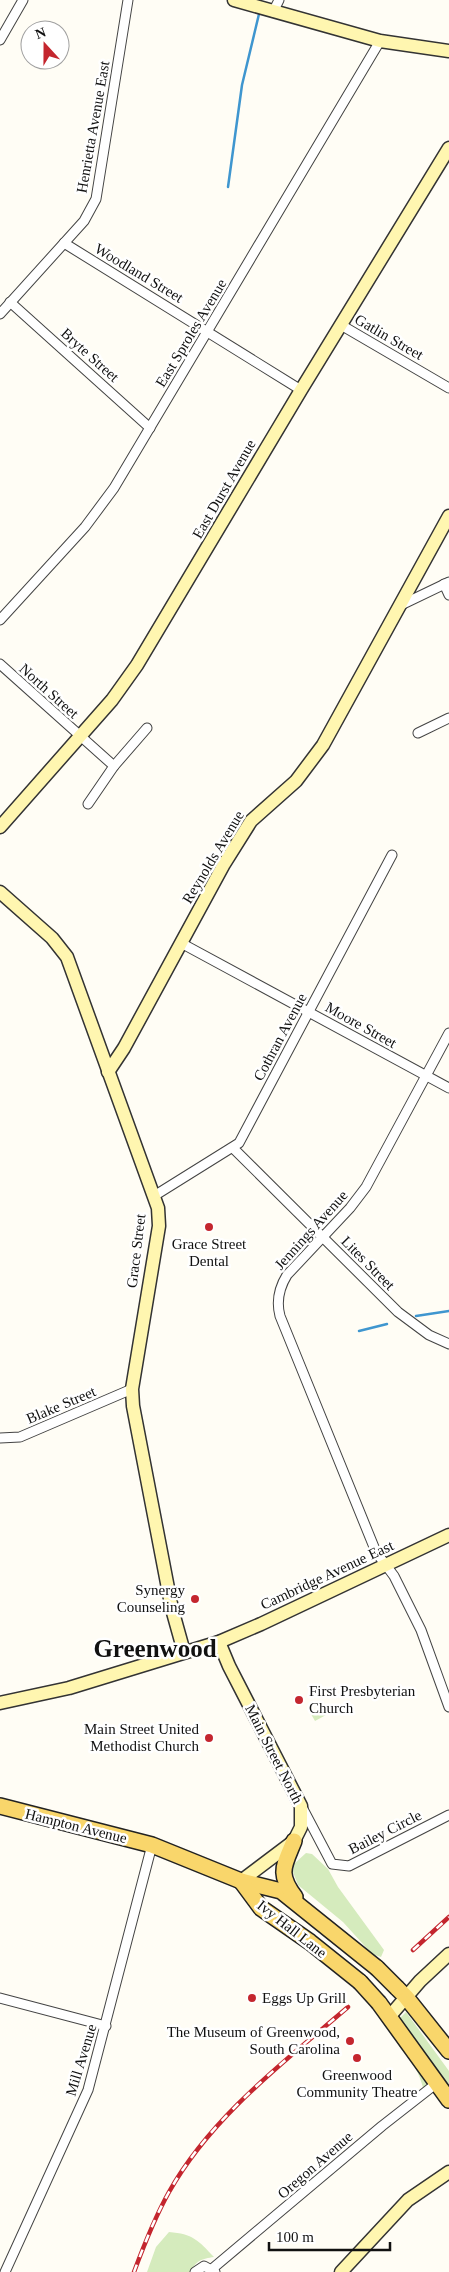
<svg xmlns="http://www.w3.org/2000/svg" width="449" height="2272" font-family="'Times New Roman',serif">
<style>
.green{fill:#d5ebbd}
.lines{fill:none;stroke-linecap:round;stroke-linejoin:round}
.stream{stroke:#3f96cf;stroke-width:2.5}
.street-casing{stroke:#444;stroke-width:11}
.secondary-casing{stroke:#333;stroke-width:15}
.primary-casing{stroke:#222;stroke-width:18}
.street{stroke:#fff;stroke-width:9}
.secondary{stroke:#fff6b0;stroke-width:12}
.primary{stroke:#f9d66b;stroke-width:15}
.rail-casing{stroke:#c4262e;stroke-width:4.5}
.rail{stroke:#fff;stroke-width:2.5;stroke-dasharray:8;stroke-linecap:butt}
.primary-bridge-casing{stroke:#222;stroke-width:18;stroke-linecap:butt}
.primary-bridge{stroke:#f9d66b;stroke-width:15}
.poi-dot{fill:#c4262e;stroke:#fff;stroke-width:2}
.labels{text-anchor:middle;stroke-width:5;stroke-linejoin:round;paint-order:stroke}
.street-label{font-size:15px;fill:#111;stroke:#fff}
.poi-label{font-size:15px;fill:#111;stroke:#fff;text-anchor:end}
.town-label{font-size:25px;font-weight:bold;fill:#111;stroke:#fff}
</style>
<rect width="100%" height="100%" fill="#fffdf5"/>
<g class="green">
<polygon points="322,1709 326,1715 315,1721 311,1714"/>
<polygon points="306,1853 312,1854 328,1869 338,1887 384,1950 381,1957 372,1954 343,1922 298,1885 293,1872 294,1864"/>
<path d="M 406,2012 L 449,2071 L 449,2084 C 432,2065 408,2043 400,2018 Z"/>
<path d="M 397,2041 L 427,2081 L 426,2090 L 424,2091 C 421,2079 416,2067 408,2057 C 404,2051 399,2049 397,2041 Z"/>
<path d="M 169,2232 C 193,2234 198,2240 214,2257 C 202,2259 196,2260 191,2272 L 147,2272 L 156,2247 Z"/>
</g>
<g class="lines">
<g class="stream">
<polyline points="228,187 242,85 259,14"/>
<polyline points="416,1316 449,1311"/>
<polyline points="359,1331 387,1324"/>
</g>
<g class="street-casing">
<g id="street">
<polyline points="273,12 279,0"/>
<polyline points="0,40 23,0"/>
<polyline points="64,243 301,390"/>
<polyline points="10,302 150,428"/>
<polyline points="0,314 84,221 96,199 128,0"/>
<polyline points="341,325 449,388"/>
<polyline points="444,584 449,595"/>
<polyline points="399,606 449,582"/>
<polyline points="0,620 85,527 114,488 380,41"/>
<polyline points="0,664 114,766"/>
<polyline points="418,733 449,718"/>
<polyline points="88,804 114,766 147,728"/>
<polyline points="181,943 449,1088"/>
<path d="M 449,1033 L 366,1187 L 350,1208 L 287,1275 C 279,1288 276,1301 280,1316 L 376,1552 L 394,1576 L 421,1630 L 449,1707"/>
<polyline points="233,1148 398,1312 429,1335 449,1344"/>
<polyline points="154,1196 239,1143 392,855"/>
<polyline points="0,1438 20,1437 132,1389"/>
<polyline points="302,1807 332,1864 349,1866 449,1815"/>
<polyline points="0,1998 106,2026"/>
<polyline points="212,2269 382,2126 437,2083"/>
<polyline points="5,2272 88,2090 152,1845"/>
<polyline points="195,2272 204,2266 215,2272"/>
</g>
</g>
<g class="secondary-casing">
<g id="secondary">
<polyline points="234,0 380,41 449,51"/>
<polyline points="0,827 112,700 137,665 301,390 449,148"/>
<polyline points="0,892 52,938 67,957 158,1208 159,1226 132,1389 133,1406 172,1609 184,1652"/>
<polyline points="108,1072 124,1048 224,864 251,821 296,781 323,745 449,516"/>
<polyline points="219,1642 229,1666 301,1806 301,1827 294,1841 241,1881"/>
<polyline points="0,1703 69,1688 219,1642 261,1624 449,1535"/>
<polyline points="389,2017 420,1981 449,1954"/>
<polyline points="341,2272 408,2200 449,2172"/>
</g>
</g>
<g class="primary-casing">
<g id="primary">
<polyline points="0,1806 152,1845 241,1881 281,1891 377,1968"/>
<path d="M 294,1841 C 284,1866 277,1873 295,1897"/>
<polyline points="241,1881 261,1908 310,1942 360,1982"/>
<polyline points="397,1988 406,1997 449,2051"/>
<polyline points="379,2003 449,2100"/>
</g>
</g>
<use href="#street" class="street"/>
<use href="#secondary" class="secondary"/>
<use href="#primary" class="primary"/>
<g class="rail-casing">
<g id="rail">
<polyline points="413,1950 449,1917"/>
<path d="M 134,2272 C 144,2245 155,2217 169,2192 C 211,2117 284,2062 348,2007"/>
</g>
</g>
<use href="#rail" class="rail"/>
<g class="primary-bridge-casing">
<g id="primary-bridge">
<polyline points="377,1968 397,1988"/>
<polyline points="360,1982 379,2003"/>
</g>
</g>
<use href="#primary-bridge" class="primary-bridge"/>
</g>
<g class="poi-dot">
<circle cx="209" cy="1227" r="5"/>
<circle cx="195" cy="1599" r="5"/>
<circle cx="299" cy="1700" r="5"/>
<circle cx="209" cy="1738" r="5"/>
<circle cx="252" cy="1998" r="5"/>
<circle cx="350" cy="2041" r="5"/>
<circle cx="357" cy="2058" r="5"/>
</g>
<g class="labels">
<g class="street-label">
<text transform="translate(93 127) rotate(-80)" y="5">Henrietta Avenue East</text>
<text transform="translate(139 273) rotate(31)" y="5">Woodland Street</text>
<text transform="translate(191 333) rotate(-59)" y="5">East Sproles Avenue</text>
<text transform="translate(389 337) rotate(30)" y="5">Gatlin Street</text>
<text transform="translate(90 355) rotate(42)" y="5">Bryte Street</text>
<text transform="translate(224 489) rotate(-60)" y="5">East Durst Avenue</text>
<text transform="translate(49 691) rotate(42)" y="5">North Street</text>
<text transform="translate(213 857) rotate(-59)" y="5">Reynolds Avenue</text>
<text transform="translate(361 1025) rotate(29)" y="5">Moore Street</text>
<text transform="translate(280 1037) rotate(-62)" y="5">Cothran Avenue</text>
<text transform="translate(311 1230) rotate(-48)" y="5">Jennings Avenue</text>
<text transform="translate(136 1251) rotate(-83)" y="5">Grace Street</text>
<text transform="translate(368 1263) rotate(45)" y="5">Lites Street</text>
<text transform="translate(61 1405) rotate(-23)" y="5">Blake Street</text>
<text transform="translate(327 1575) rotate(-25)" y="5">Cambridge Avenue East</text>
<text transform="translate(274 1754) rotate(63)" y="5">Main Street North</text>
<text transform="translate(76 1826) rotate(14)" y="5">Hampton Avenue</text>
<text transform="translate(385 1832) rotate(-27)" y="5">Bailey Circle</text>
<text transform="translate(292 1929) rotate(38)" y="5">Ivy Hall Lane</text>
<text transform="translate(81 2060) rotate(-73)" y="5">Mill Avenue</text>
<text transform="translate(315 2165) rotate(-41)" y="5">Oregon Avenue</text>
</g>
<g class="poi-label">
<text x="209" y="1249" text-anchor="middle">Grace Street<tspan x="209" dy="17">Dental</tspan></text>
<text x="185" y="1595">Synergy<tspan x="185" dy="17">Counseling</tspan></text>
<text x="309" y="1696" text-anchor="start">First Presbyterian<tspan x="309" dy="17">Church</tspan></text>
<text x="199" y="1734">Main Street United<tspan x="199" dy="17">Methodist Church</tspan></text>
<text x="262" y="2003" text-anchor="start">Eggs Up Grill</text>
<text x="340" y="2037">The Museum of Greenwood,<tspan x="340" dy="17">South Carolina</tspan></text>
<text x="357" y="2080" text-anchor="middle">Greenwood<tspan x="357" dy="17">Community Theatre</tspan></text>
</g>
<g class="town-label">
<text x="155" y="1657">Greenwood</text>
</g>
</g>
<g transform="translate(45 45) rotate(339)"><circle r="24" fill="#ffffff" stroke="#a0a0a0"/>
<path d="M0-4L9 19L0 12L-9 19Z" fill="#c4262e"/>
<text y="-8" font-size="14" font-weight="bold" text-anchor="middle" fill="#111111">N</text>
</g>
<path d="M269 2242v8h121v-8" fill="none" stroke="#111111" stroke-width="2.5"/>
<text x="276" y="2242" font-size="15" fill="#111111" stroke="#ffffff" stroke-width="4" paint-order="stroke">100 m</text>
</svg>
